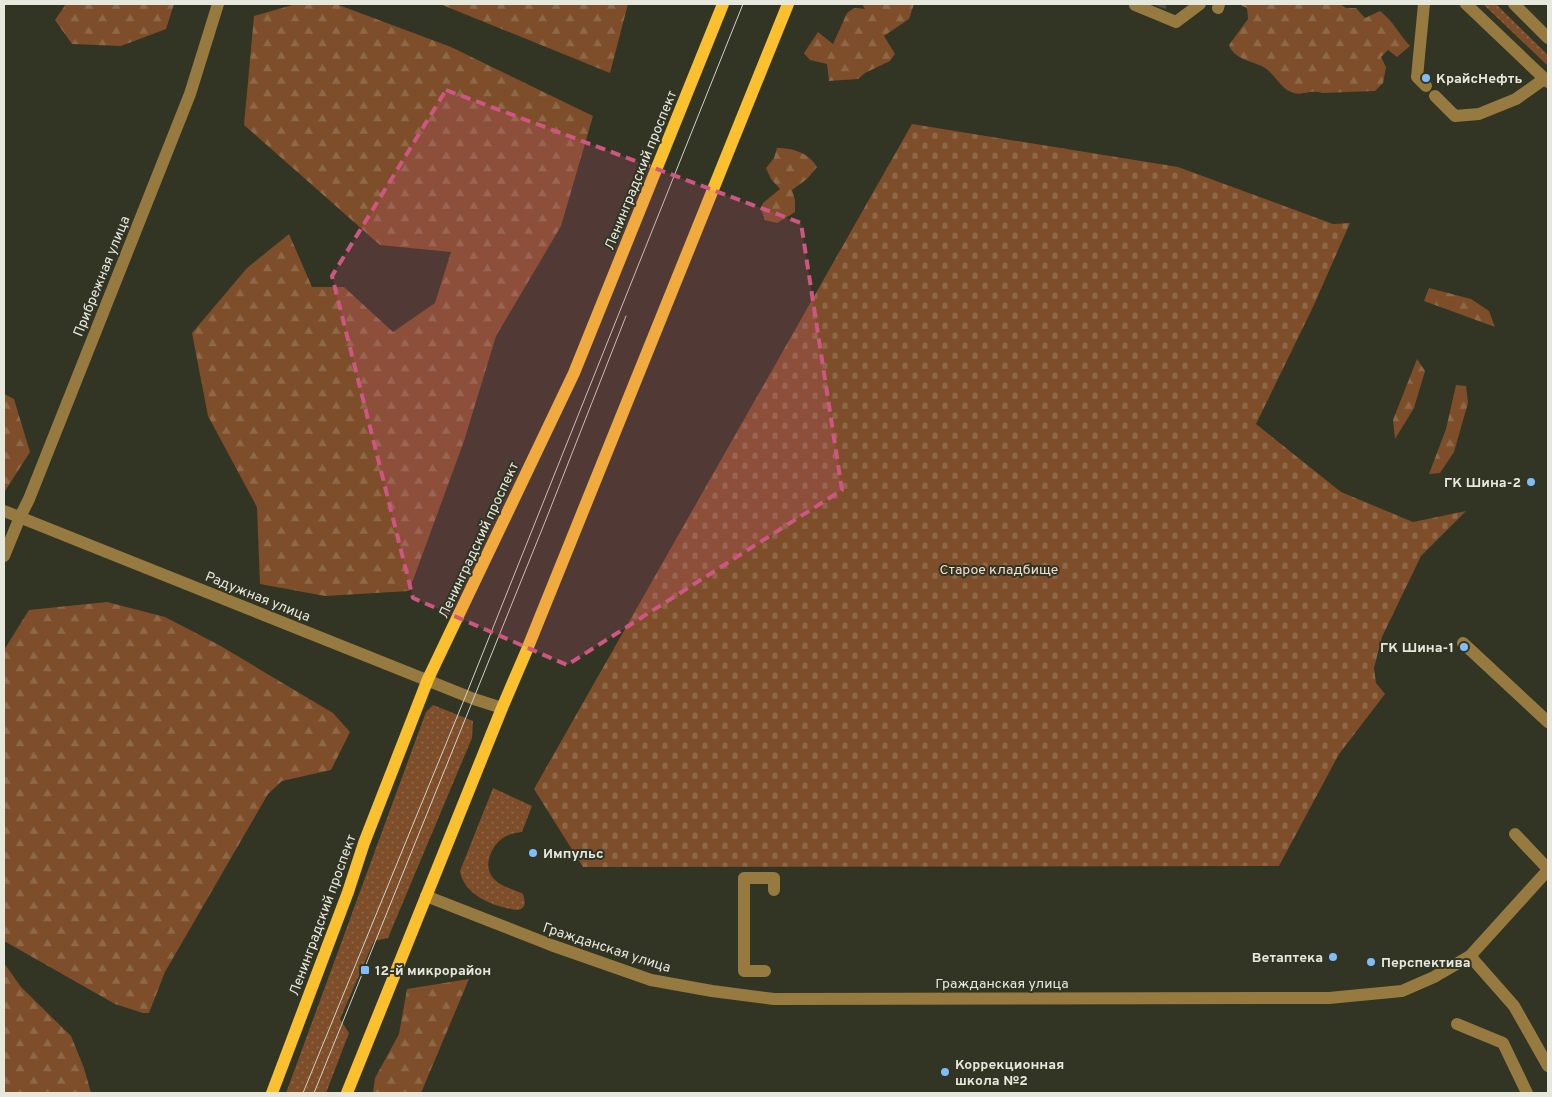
<svg xmlns="http://www.w3.org/2000/svg" width="1552" height="1097" font-family="Overpass,sans-serif">
<style>
.grass{fill:url(#grass-dots)}
.forest{fill:url(#forest-firs)}
.cemetery{fill:url(#cemetery-stones)}
.lines{fill:none;stroke-linecap:round;stroke-linejoin:round}
.minor-tunnel{stroke:#4d4f40;stroke-width:12;stroke-dasharray:12 6;stroke-linecap:butt}
.minor{stroke:#967a3f;stroke-width:12}
.major{stroke:#fac02d;stroke-width:12}
.tram{stroke:#d1d2c7;stroke-width:1}
.marked{fill:#cd5682;fill-opacity:0.2;stroke:#cd5682;stroke-width:4;stroke-dasharray:10 6;stroke-linejoin:round}
.poi-dot{fill:#80bdfa;stroke:#323424;stroke-width:2}
.labels{text-anchor:middle;stroke-width:4;stroke-linejoin:round;paint-order:stroke}
.poi-label{font-size:14px;font-weight:bold;fill:#e6e7dd;stroke:#323424;text-anchor:start}
.street-label{font-size:14px;fill:#e6e7dd;stroke:#323424}
.park-label{font-size:14px;fill:#f3ddcd;stroke:#323424}
</style>
<defs>
<pattern id="grass-dots" width="8" height="8" patternUnits="userSpaceOnUse" patternTransform="scale(1.25)"><rect width="8" height="8" fill="#7d4e29"/><path d="M2 2h.1M6 6h.1" fill="none" stroke="#8f6848" stroke-width="1.8" stroke-linecap="round"/></pattern>
<pattern id="forest-firs" width="22" height="20" patternUnits="userSpaceOnUse" patternTransform="scale(1.25)"><rect width="22" height="20" fill="#7d4e29"/><path d="M5 1l3.5 6h-7zM16 11l3.5 6h-7z" fill="#8f6848"/></pattern>
<pattern id="cemetery-stones" width="16" height="16" patternUnits="userSpaceOnUse" patternTransform="scale(1.25)"><rect width="16" height="16" fill="#7d4e29"/><path d="M2 7V4a2 2 0 0 1 4 0v3zM10 15v-3a2 2 0 0 1 4 0v3z" fill="#8f6848"/></pattern>
</defs>
<rect width="100%" height="100%" fill="#323424"/>
<g class="grass">
<polygon points="1483,4 1496,4 1548,55 1548,66"/>
<polygon points="433,705 473,721 472,738 388,938 374,941 340,1019 349,1033 326,1093 286,1093 426,712"/>
<path d="M 493,788 L 532,806 L 522,832 C 515,833 509,834 503,838 C 491,846 482,867 494,879 C 501,887 514,889 523,894 C 525,901 527,908 518,910 C 496,908 464,896 460,871 Z"/>
</g>
<g class="forest">
<polygon points="66,4 174,4 166,29 121,46 72,44 55,20"/>
<polygon points="296,4 336,4 451,47 593,116 561,226 496,336 464,441 409,591 325,596 260,584 257,507 208,416 192,333 247,268 289,234 312,287 344,287 393,332 435,303 451,252 380,245 244,125 254,16"/>
<polygon points="440,4 628,4 610,73"/>
<polygon points="862,4 914,4 909,19 884,36 895,54 890,61 865,73 858,79 829,81 827,64 810,60 804,53 818,32 833,44 847,13 854,8 865,9"/>
<path d="M 1238,4 L 1340,4 L 1346,8 L 1356,8 L 1365,18 L 1380,11 C 1395,23 1398,33 1410,46 L 1397,57 L 1388,50 L 1381,57 L 1386,67 L 1383,83 L 1375,91 L 1322,93 C 1310,89 1301,97 1291,92 C 1282,89 1273,73 1265,68 C 1252,60 1234,60 1229,45 L 1248,19 L 1247,8 Z"/>
<path d="M 777,148 C 793,148 809,153 817,167 L 807,179 L 792,190 L 795,200 L 795,212 L 777,223 L 765,220 L 761,209 L 763,203 L 780,189 L 771,179 L 766,168 L 774,158 Z"/>
<polygon points="1429,288 1471,299 1489,311 1495,327 1424,301"/>
<polygon points="1417,359 1425,371 1414,408 1395,439 1393,420"/>
<polygon points="1456,385 1466,386 1468,403 1454,452 1440,473 1429,474 1446,429"/>
<polygon points="4,394 14,399 30,452 5,491"/>
<polygon points="107,602 165,617 219,645 333,713 350,732 331,770 282,781 268,794 165,972 149,1013 143,1013 115,1004 4,941 4,650 29,610"/>
<polygon points="4,963 21,987 71,1036 84,1068 91,1093 4,1093"/>
<polygon points="469,979 421,1093 373,1093 375,1078 399,1034 407,989"/>
</g>
<polygon class="cemetery" points="912,124 1178,167 1333,224 1350,223 1313,307 1256,424 1341,492 1413,522 1466,511 1421,556 1382,637 1374,668 1376,683 1385,694 1339,754 1279,866 583,867 534,789"/>
<g class="lines">
<polyline class="minor-tunnel" points="1160,7 1161,4"/>
<g class="minor">
<polyline points="1424,4 1417,77 1426,86"/>
<polyline points="1466,4 1548,82"/>
<polyline points="1514,4 1548,38"/>
<polyline points="1135,5 1176,22 1200,4"/>
<polyline points="1218,8 1219,4"/>
<polyline points="1435,96 1455,116 1479,114 1516,99 1544,79"/>
<polyline points="4,511 474,699 502,708"/>
<polyline points="4,556 20,517 29,499 190,94 218,4"/>
<polyline points="1463,643 1548,722"/>
<polyline points="1515,834 1548,869"/>
<polyline points="426,896 551,945 651,980 712,991 774,999 1329,998 1402,991 1434,977 1470,956 1548,870"/>
<polyline points="1470,956 1514,1006 1548,1066"/>
<polyline points="765,971 744,971 744,878 774,878 774,890"/>
<polyline points="1457,1024 1503,1043 1527,1093"/>
</g>
<g class="major">
<polyline points="272,1093 348,892 364,843 428,679 574,373 723,4"/>
<polyline points="347,1093 502,708 526,652 788,4"/>
</g>
<g class="tram">
<polyline points="303,1093 466,695 743,4"/>
<polyline points="314,1093 547,517 626,316"/>
</g>
</g>
<path class="marked" d="M 446,90 L 801,223 L 842,490 L 567,665 L 413,598 L 332,276 Z"/>
<g class="poi-dot">
<circle cx="1426" cy="78" r="5"/>
<circle cx="1531" cy="482" r="5"/>
<circle cx="1464" cy="647" r="5"/>
<circle cx="533" cy="853" r="5"/>
<circle cx="1333" cy="957" r="5"/>
<circle cx="1371" cy="962" r="5"/>
<rect x="360" y="965" width="10" height="10" rx="2.5"/>
<circle cx="945" cy="1072" r="5"/>
</g>
<g class="labels">
<g class="poi-label">
<text x="1436" y="83">КрайсНефть</text>
<text x="1521" y="487" text-anchor="end">ГК Шина-2</text>
<text x="1454" y="652" text-anchor="end">ГК Шина-1</text>
<text x="543" y="858">Импульс</text>
<text x="1323" y="962" text-anchor="end">Ветаптека</text>
<text x="1381" y="967">Перспектива</text>
<text x="375" y="975">12-й микрорайон</text>
<text x="955" y="1069">Коррекционная<tspan x="955" dy="16">школа №2</tspan></text>
</g>
<g class="street-label">
<text transform="translate(640 170) rotate(-68)" y="5">Ленинградский проспект</text>
<text transform="translate(101 276) rotate(-68)" y="5">Прибрежная улица</text>
<text transform="translate(478 540) rotate(-65)" y="5">Ленинградский проспект</text>
<text transform="translate(258 596) rotate(22)" y="5">Радужная улица</text>
<text transform="translate(322 915) rotate(-70)" y="5">Ленинградский проспект</text>
<text transform="translate(607 947) rotate(18)" y="5">Гражданская улица</text>
<text x="1002" y="988">Гражданская улица</text>
</g>
<g class="park-label">
<text x="999" y="574">Старое кладбище</text>
</g>
</g>
<rect width="1552" height="1097" fill="none" stroke="#e6e7dd" stroke-width="10"/>
</svg>
